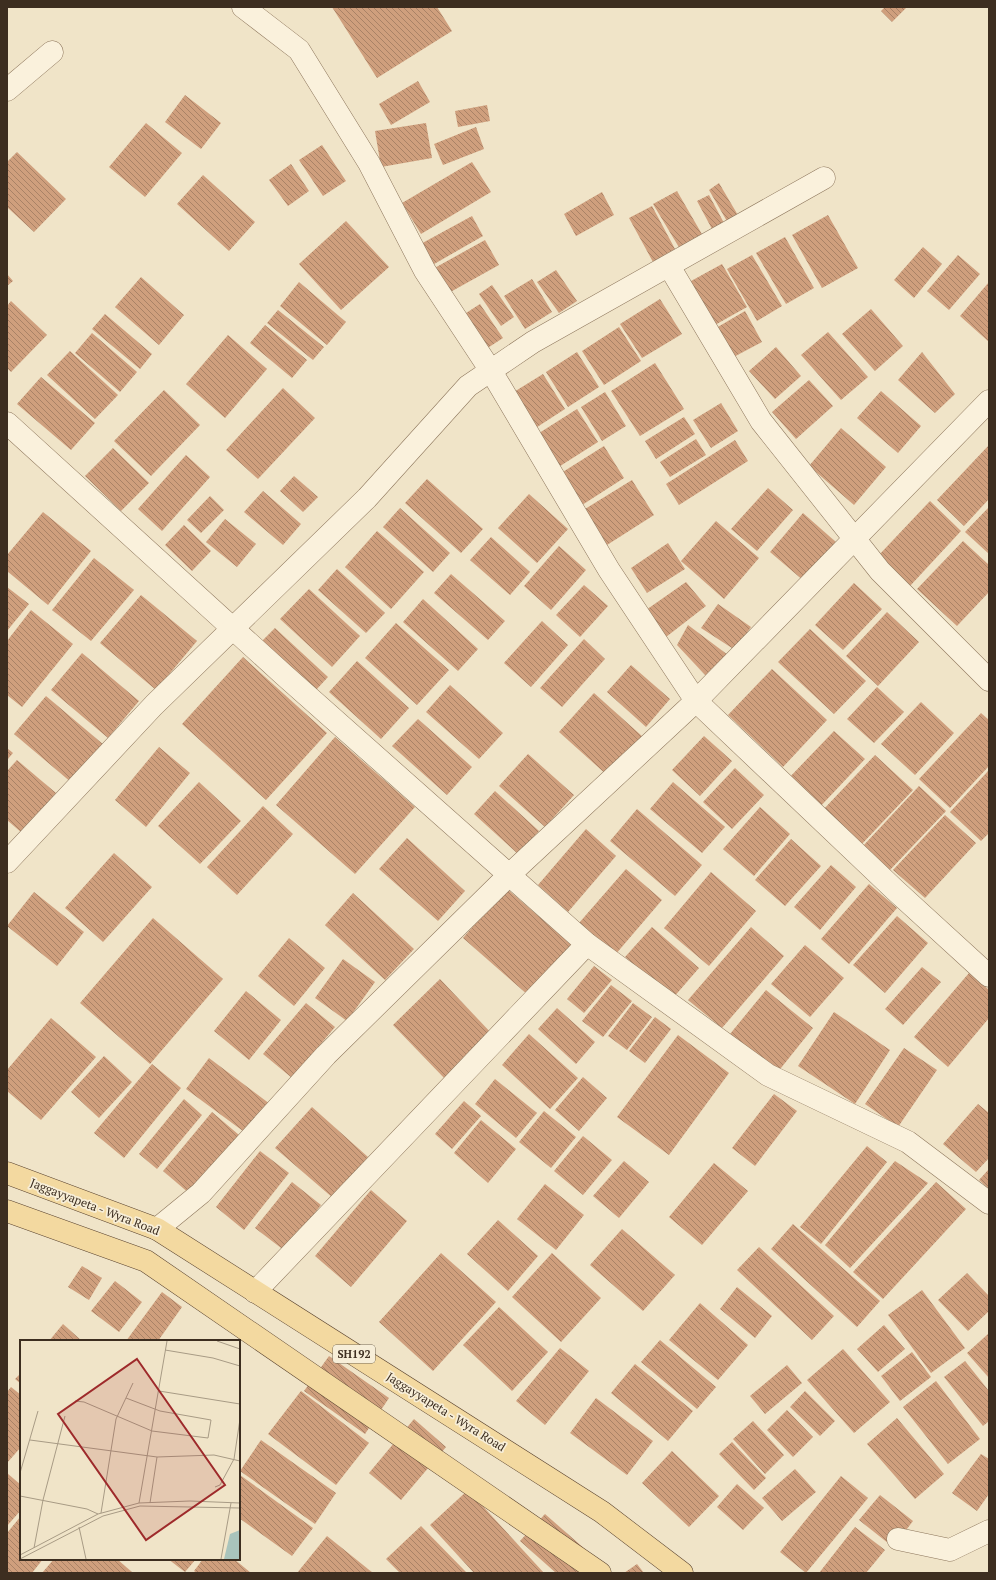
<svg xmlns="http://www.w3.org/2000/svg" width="996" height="1580" font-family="'PT Serif',serif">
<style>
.building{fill:url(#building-back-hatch)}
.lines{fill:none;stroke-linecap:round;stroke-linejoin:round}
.minor-casing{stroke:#8d765c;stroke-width:23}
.major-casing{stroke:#5b4430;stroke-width:23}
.minor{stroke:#faf1dc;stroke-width:22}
.major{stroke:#f3d9a0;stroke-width:22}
.labels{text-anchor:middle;stroke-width:3.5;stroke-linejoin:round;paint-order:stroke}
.shield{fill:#f7eed8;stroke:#756857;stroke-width:1}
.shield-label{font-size:11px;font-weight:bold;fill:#3d2e20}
.street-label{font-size:12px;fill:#3d2e20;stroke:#f7eed8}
.inset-road{fill:none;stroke:#a89b85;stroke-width:1}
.view{fill:#9e2a2b;fill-opacity:0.15;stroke:#9e2a2b;stroke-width:2}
.inset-edge{fill:none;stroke:#3d2e20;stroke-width:2}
</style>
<defs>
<pattern id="building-back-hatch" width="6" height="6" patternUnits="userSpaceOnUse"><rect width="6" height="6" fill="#cf9f7d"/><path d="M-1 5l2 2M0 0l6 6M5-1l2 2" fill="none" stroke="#a98266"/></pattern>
</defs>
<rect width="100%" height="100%" fill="#f0e4c8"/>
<g class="building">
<polygon points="332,7 437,7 452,31 377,78"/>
<polygon points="885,7 907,7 892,22 881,11"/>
<polygon points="418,81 430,102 391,125 379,104"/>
<polygon points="185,95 221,123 201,149 165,122"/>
<polygon points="487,105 490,121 458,127 455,111"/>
<polygon points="146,123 182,153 145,197 109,167"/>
<polygon points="426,123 432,158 381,167 375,131"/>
<polygon points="476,127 484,149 443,165 434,144"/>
<polygon points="322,145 346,181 323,196 299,160"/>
<polygon points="17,152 66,199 34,232 7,207 7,162"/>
<polygon points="472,162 491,192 421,234 402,203"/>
<polygon points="291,164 309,191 288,206 269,180"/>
<polygon points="203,175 255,222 229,251 177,204"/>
<polygon points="719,183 739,217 728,223 709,190"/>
<polygon points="677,191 703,236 680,249 653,204"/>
<polygon points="602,192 614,215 576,236 564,214"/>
<polygon points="709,195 724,223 712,229 697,201"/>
<polygon points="652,206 675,249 653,262 629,218"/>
<polygon points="828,215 858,268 822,288 792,235"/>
<polygon points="472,216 483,236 429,267 417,246"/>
<polygon points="346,221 389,267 341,310 299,264"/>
<polygon points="785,237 814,288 786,304 756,253"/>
<polygon points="485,240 499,265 445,295 431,270"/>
<polygon points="923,247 942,264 914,298 894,280"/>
<polygon points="752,255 782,306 757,321 727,269"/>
<polygon points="958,255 980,274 949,310 927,291"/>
<polygon points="722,264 747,307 706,330 682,286"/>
<polygon points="556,270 577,301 559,313 537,282"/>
<polygon points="7,274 13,281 7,286"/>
<polygon points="141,277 184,315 159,345 115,307"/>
<polygon points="532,279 552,312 525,329 504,296"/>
<polygon points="299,282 346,322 327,345 280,306"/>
<polygon points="989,282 989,342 960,316"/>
<polygon points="492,285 514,317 501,326 479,294"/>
<polygon points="660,299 682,334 642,358 620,324"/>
<polygon points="11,301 47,335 11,372 7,368 7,306"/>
<polygon points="480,304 503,338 486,349 463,315"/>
<polygon points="871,309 903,346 875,371 842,334"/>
<polygon points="278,310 324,347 313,360 267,323"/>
<polygon points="745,311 762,342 728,360 711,331"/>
<polygon points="105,314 152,354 140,369 92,329"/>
<polygon points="265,325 307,360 292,378 250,343"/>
<polygon points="619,327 641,361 604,385 582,351"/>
<polygon points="828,332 868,377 841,400 801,355"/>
<polygon points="92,333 137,372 120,392 75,353"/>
<polygon points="228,335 267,369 225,418 186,384"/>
<polygon points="776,347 801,376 775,399 749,371"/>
<polygon points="70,351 118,395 95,419 47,375"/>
<polygon points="577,352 599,387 568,407 546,372"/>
<polygon points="922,352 955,394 935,413 898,380"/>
<polygon points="655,363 684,409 640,436 611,391"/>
<polygon points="543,374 565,409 531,431 509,395"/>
<polygon points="41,377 95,423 71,450 17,404"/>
<polygon points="809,380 833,406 796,439 772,412"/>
<polygon points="283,388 315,418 258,479 226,450"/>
<polygon points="164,390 200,425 151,476 114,441"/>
<polygon points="881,391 921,426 898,453 857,418"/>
<polygon points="605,392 626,426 602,441 581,407"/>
<polygon points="721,403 738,431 711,448 693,420"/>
<polygon points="577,409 598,442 557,468 536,435"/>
<polygon points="684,417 695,434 656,459 645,441"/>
<polygon points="841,428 886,467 854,505 809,466"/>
<polygon points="696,439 706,455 670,477 660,462"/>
<polygon points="735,440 748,461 679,505 666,484"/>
<polygon points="989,445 989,499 964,526 937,500"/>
<polygon points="604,446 624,478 579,507 558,475"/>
<polygon points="113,448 149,483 121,511 85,476"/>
<polygon points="186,455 210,477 162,531 138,509"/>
<polygon points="294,476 318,497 303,512 280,491"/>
<polygon points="427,479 483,529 461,553 405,503"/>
<polygon points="632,480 654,515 607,545 585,509"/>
<polygon points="768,488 793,510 757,551 731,529"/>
<polygon points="263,491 301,524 283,545 244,512"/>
<polygon points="529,494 568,529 537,563 498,528"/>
<polygon points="210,496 224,510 201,533 187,520"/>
<polygon points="930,501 961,531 910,586 878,556"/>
<polygon points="989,507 989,554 965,532"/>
<polygon points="400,508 450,553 433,572 383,527"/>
<polygon points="43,512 91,551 48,605 7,571 7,555"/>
<polygon points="803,513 837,543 804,581 770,552"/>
<polygon points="225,519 256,544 237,567 206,542"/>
<polygon points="716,521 759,558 724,599 681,561"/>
<polygon points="184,525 211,551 192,571 165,545"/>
<polygon points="377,531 424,572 391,609 345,567"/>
<polygon points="491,537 530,572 510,595 470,560"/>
<polygon points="963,541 989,565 989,592 957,626 917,589"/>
<polygon points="668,543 685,569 647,593 631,568"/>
<polygon points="559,546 586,570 551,610 524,586"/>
<polygon points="94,558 134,590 91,641 52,610"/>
<polygon points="337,569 385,613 366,633 318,590"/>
<polygon points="451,574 505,621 488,640 434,593"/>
<polygon points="686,582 706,606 666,637 646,610"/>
<polygon points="854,583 882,609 843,650 815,625"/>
<polygon points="584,585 608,606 580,637 556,615"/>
<polygon points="7,587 29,604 7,631"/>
<polygon points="309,589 360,636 332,667 280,619"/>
<polygon points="141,595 197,641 156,690 100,643"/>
<polygon points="423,599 478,649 458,671 403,622"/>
<polygon points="718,604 751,627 735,650 701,628"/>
<polygon points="31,610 73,644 22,707 7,695 7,641"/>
<polygon points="887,612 919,642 878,686 846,656"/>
<polygon points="542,621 568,645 531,687 504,663"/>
<polygon points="396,623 449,670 417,705 365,658"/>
<polygon points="688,625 728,655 707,677 677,645"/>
<polygon points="275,628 328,677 316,690 262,641"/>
<polygon points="810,629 866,681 834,714 778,662"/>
<polygon points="584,639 605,659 562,707 540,688"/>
<polygon points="82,653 139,701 108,738 51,690"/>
<polygon points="243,657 327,733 266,800 182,724"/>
<polygon points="357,661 409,708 381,739 329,692"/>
<polygon points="631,665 670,699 646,727 607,692"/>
<polygon points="772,669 827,720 783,767 728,715"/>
<polygon points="450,685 503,733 479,759 426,712"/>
<polygon points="877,687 904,712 874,743 847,719"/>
<polygon points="594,693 643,737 608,776 559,732"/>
<polygon points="46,696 104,745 72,783 14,734"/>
<polygon points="921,702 954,733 915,775 881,744"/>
<polygon points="981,713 989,720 989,766 950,808 919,779"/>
<polygon points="418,719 472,767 447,795 392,746"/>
<polygon points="834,731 865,759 818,809 787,780"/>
<polygon points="704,736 732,761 700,796 672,770"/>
<polygon points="335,737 415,807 355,874 276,805"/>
<polygon points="159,747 190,773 146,827 115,800"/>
<polygon points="7,748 13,753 7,760"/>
<polygon points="528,754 574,795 545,827 499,786"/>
<polygon points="875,755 913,790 860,846 822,811"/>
<polygon points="17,760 56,793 22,833 7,820 7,771"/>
<polygon points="735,768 764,795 732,829 703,802"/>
<polygon points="989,770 989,833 981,841 950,812"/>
<polygon points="199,782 241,821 200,864 158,826"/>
<polygon points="673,782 725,827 702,853 650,809"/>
<polygon points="919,786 946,811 889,871 863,846"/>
<polygon points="495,791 539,831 518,854 474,814"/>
<polygon points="263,806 293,834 237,895 207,867"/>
<polygon points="760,807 790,834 754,876 723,849"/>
<polygon points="637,809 702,865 675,896 610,841"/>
<polygon points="945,815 976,843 925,898 893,870"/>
<polygon points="586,829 616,856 568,912 538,885"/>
<polygon points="407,838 465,891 438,921 379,869"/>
<polygon points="791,839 821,866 785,906 755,880"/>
<polygon points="114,853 152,887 103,942 65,908"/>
<polygon points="831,865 856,887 820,930 794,907"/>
<polygon points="626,869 662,900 615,955 579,923"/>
<polygon points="711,872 756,911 709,966 664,928"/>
<polygon points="869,884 897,908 849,964 821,939"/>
<polygon points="506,888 572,945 528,995 463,938"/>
<polygon points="34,892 84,932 57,966 7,926"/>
<polygon points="353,893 414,949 385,980 325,925"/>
<polygon points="897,916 928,943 885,993 853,965"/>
<polygon points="153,918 223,979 150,1064 80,1003"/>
<polygon points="652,927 699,968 673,998 625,957"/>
<polygon points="751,927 784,956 722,1028 688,1000"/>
<polygon points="289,938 325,968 294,1006 258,976"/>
<polygon points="805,945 844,978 810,1017 771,984"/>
<polygon points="343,959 375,982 347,1021 315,998"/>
<polygon points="594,966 612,980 584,1013 567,999"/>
<polygon points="922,967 941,982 903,1025 885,1009"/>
<polygon points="969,973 989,990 989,1018 948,1067 914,1037"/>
<polygon points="440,979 494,1036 447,1081 393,1025"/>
<polygon points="611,985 632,1001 603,1037 582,1021"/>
<polygon points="766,990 813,1028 777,1073 730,1034"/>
<polygon points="246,991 281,1020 249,1060 214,1031"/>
<polygon points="306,1003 335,1027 292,1078 263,1054"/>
<polygon points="633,1003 652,1017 627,1050 608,1036"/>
<polygon points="557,1008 595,1042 576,1064 538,1029"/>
<polygon points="834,1012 890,1050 855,1104 798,1066"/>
<polygon points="655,1017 671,1029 645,1063 629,1051"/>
<polygon points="51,1018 96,1057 41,1120 7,1091 7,1070"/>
<polygon points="529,1034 578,1078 550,1109 502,1065"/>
<polygon points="678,1035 729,1073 669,1155 617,1117"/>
<polygon points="904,1048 937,1070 898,1127 865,1104"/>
<polygon points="104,1056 132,1082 99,1118 71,1092"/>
<polygon points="209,1058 270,1104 247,1134 186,1089"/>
<polygon points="152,1064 181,1088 124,1158 94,1133"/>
<polygon points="583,1077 607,1098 579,1131 555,1110"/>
<polygon points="495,1079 537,1113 516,1138 475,1104"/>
<polygon points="774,1094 797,1111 755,1166 732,1148"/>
<polygon points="184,1099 202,1115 157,1169 139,1154"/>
<polygon points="464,1101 481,1116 452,1149 435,1134"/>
<polygon points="978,1104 989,1113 989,1158 976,1172 943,1144"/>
<polygon points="312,1107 368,1157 333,1198 275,1148"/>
<polygon points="544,1111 576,1137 551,1168 519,1142"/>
<polygon points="212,1112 239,1135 190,1194 163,1171"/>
<polygon points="481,1120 516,1149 488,1183 454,1153"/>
<polygon points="583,1136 612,1160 583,1195 554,1171"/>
<polygon points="867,1146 887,1162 821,1244 800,1227"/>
<polygon points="260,1151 289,1173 244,1230 216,1207"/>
<polygon points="624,1161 649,1182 619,1218 593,1196"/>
<polygon points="895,1161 928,1183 850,1268 825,1245"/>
<polygon points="714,1163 748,1191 702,1245 669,1217"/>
<polygon points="989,1169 989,1189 979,1180"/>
<polygon points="292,1182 321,1205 285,1251 255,1228"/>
<polygon points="936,1182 966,1209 883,1299 853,1272"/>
<polygon points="545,1184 584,1215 556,1250 517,1219"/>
<polygon points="371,1190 407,1221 351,1287 315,1256"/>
<polygon points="498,1220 538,1256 508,1291 467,1254"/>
<polygon points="793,1224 880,1301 857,1327 771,1249"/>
<polygon points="622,1229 675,1275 643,1311 590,1265"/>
<polygon points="759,1247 834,1316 812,1340 737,1270"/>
<polygon points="441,1253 496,1302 433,1371 379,1322"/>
<polygon points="552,1253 601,1298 561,1342 512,1297"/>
<polygon points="82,1266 102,1278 89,1300 68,1287"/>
<polygon points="967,1273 989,1296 989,1311 968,1331 938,1300"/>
<polygon points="115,1281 142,1302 119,1332 91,1311"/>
<polygon points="737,1287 772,1316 755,1338 720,1309"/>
<polygon points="922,1290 965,1348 931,1373 888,1315"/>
<polygon points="162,1292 182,1307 158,1341 126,1341"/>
<polygon points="700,1303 748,1345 718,1380 669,1340"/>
<polygon points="499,1307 548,1352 512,1391 463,1345"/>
<polygon points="63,1324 82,1341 49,1341"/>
<polygon points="884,1325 905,1349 878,1372 857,1349"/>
<polygon points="989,1333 989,1378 967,1353"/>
<polygon points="660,1340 716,1387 697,1409 641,1362"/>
<polygon points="560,1348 589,1371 545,1425 516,1401"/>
<polygon points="843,1349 890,1402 854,1433 807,1380"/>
<polygon points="912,1352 931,1377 900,1401 881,1376"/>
<polygon points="329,1356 389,1398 365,1434 304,1391"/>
<polygon points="965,1361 989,1391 989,1421 983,1426 944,1377"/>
<polygon points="635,1364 693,1411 668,1441 611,1393"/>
<polygon points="787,1365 802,1383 765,1414 750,1396"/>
<polygon points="21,1373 21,1384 15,1379"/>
<polygon points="936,1381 980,1439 948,1464 903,1407"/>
<polygon points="11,1387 21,1395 21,1447 7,1463 7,1392"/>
<polygon points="301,1391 369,1443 336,1485 268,1434"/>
<polygon points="805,1391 835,1421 820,1436 790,1407"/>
<polygon points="596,1398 653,1441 627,1475 570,1433"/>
<polygon points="787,1410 813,1437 793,1457 767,1430"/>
<polygon points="897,1418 944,1474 915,1499 867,1444"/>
<polygon points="414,1419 446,1447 401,1500 369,1473"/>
<polygon points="753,1421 784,1455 765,1474 733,1439"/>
<polygon points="261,1440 336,1493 315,1524 240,1471"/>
<polygon points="732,1442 766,1478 754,1490 719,1454"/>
<polygon points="672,1451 719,1496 689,1527 642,1483"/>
<polygon points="981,1454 989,1459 989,1494 977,1511 952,1493"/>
<polygon points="795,1469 816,1492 782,1521 762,1498"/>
<polygon points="7,1473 21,1485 21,1510 7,1526"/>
<polygon points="240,1475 313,1528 292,1556 239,1518"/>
<polygon points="841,1476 868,1498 806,1573 780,1552"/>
<polygon points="737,1484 764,1508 743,1530 717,1507"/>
<polygon points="468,1490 544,1573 474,1573 430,1525"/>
<polygon points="880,1495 913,1521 893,1547 859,1520"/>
<polygon points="545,1514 594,1557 579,1573 556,1573 520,1541"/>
<polygon points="21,1516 21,1559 43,1559 32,1573 7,1573 7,1533"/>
<polygon points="421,1526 467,1573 400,1573 386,1559"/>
<polygon points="855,1527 885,1550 866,1573 819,1573"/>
<polygon points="327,1536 373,1573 297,1573"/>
<polygon points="54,1559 117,1559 133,1573 42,1573"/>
<polygon points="168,1559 196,1559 185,1572"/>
<polygon points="203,1559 234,1559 251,1573 197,1573 194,1571"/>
<polygon points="637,1564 644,1573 624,1573"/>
</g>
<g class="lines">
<g class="minor-casing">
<g id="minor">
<polyline points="243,7 299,50 369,163 425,271 491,371 609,570 696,701 895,890 989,976"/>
<polyline points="7,90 52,52"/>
<polyline points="669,266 761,421 880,571 989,680"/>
<polyline points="7,423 284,675 587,944 768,1075 908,1142 989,1203"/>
<polyline points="7,862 154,705 367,498 468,386 533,342 824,178"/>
<polyline points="157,1229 201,1193 326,1055 509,875 696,701 989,401"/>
<polyline points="255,1292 587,944"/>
<polyline points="898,1539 950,1550 989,1531"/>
</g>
</g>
<g class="major-casing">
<g id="major">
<polyline points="7,1173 157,1229 602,1512 682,1573"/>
<polyline points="7,1211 146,1261 600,1573"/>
</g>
</g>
<use href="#minor" class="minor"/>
<use href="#major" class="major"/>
</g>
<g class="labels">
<rect class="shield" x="333" y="1345" width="42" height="18" rx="3"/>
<g class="shield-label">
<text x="354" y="1358">SH192</text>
</g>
<g class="street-label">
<text transform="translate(95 1207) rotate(21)" y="4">Jaggayyapeta - Wyra Road</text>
<text transform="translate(446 1412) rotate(32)" y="4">Jaggayyapeta - Wyra Road</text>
</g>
</g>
<g transform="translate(20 1340)">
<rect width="220" height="220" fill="#f0e4c8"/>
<path d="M 220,190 L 220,219 L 204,219 L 210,194 Z" fill="#a9c4bc"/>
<path class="inset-road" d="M 197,1 L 220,9M 145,10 L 193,18 L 220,26M 139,51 L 220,64M 55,61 L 64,62 L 132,91 L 188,98 L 191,80 L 140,71 L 106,58M 10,100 L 137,117 L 194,115 L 220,121M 0,133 L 18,71M 195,147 L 200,145 L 214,119 L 220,79M 0,156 L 67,169 L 78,174M 119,163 L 147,1M 130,163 L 137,117M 81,173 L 96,79 L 113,43M 59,187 L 66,219M 14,208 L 23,160 L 45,76M 0,215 L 78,174 L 119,163 L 170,161 L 220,163M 0,219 L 83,176 L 120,166 L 220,168M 201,219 L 211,163"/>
<path class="view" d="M 117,19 L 205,145 L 126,200 L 38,74 Z"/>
<rect width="220" height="220" class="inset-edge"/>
</g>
<rect width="996" height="1580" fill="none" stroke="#3d2e20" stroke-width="16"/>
</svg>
